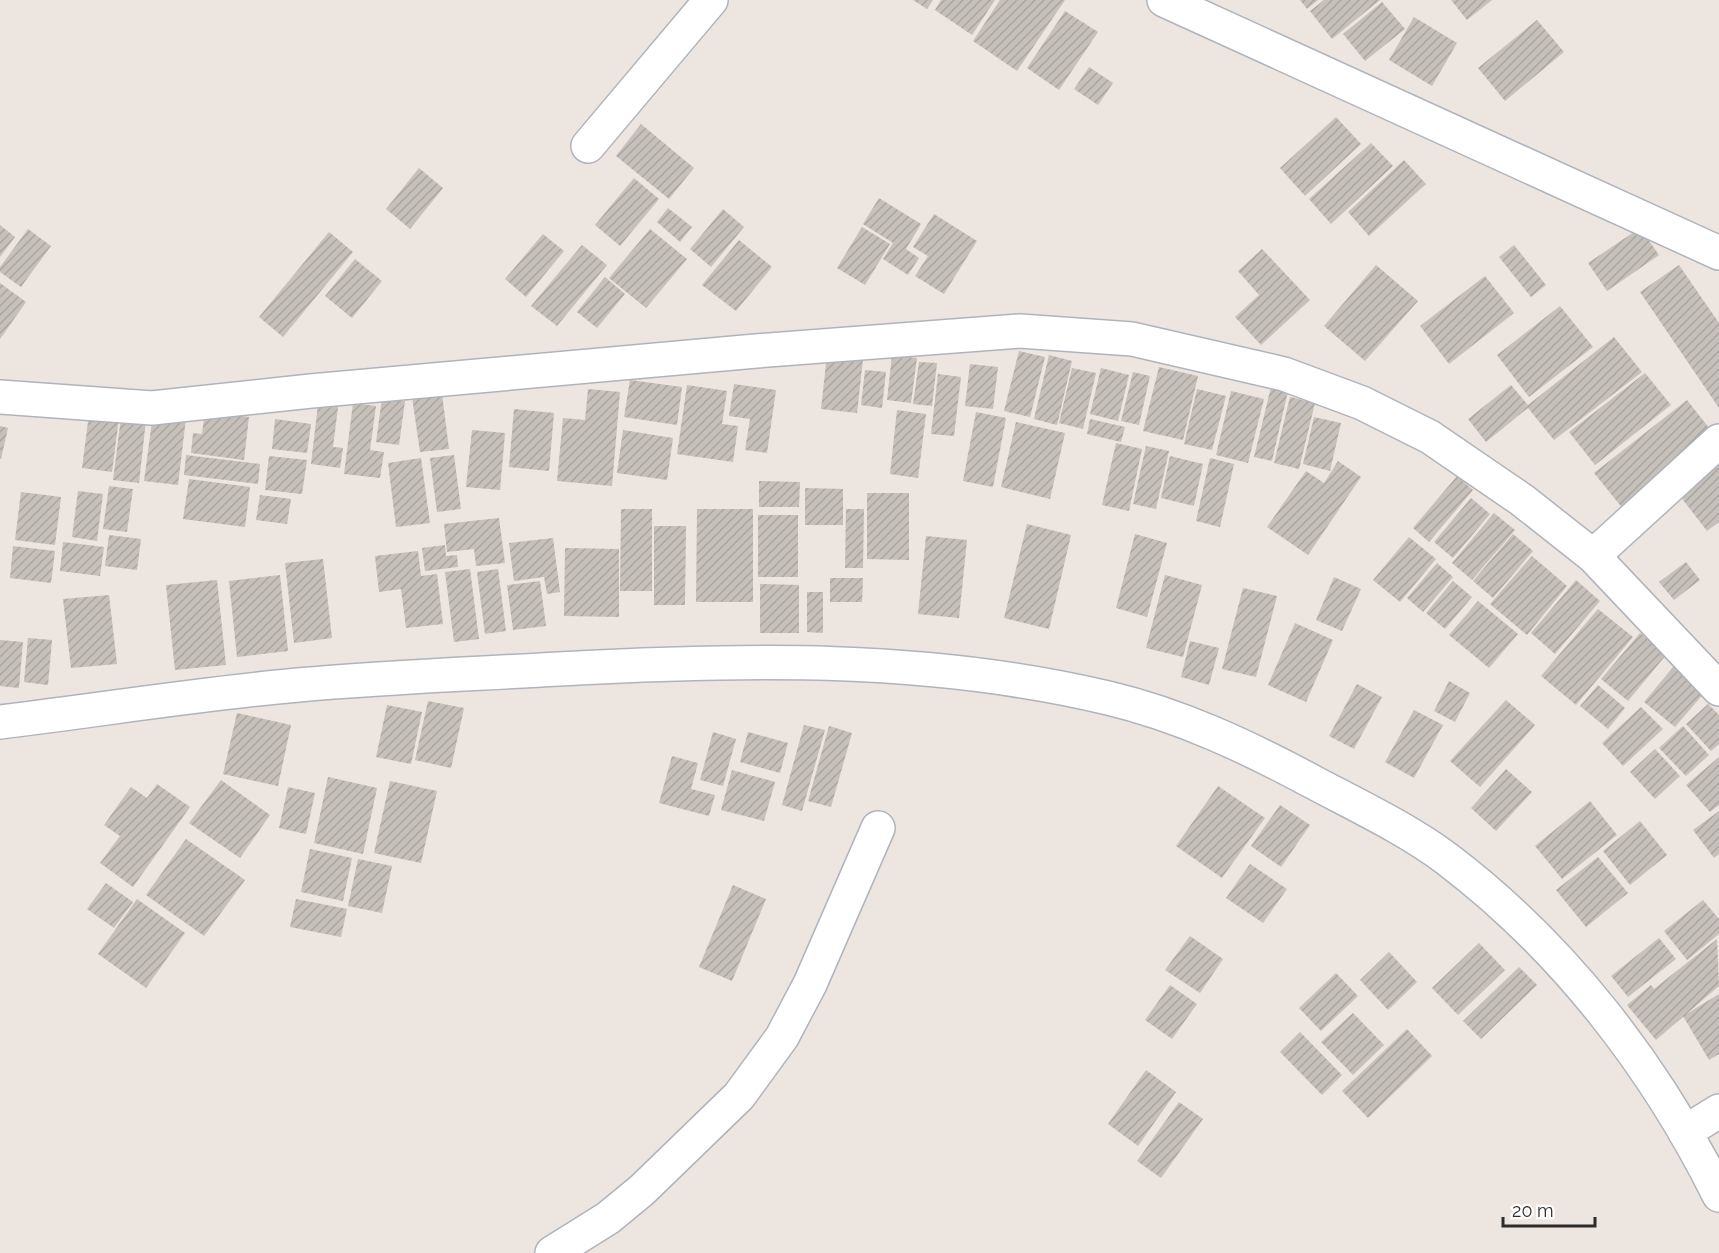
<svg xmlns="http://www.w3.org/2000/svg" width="1719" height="1253" font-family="Raleway,sans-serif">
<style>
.building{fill:url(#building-hatch)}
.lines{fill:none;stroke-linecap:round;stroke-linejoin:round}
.street-casing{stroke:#afb4bc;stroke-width:36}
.street{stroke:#fff;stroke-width:33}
</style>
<defs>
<pattern id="building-hatch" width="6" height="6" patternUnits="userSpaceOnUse" patternTransform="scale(1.5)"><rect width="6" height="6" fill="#c6c0ba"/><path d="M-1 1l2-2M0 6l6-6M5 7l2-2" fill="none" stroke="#aaa5a0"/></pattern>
</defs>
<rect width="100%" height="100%" fill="#ede5df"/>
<g class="building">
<polygon points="913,0 933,0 927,9"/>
<polygon points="941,0 995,0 972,35 935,10"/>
<polygon points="1000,0 1065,0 1017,71 973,41"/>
<polygon points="1300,0 1318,0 1307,9"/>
<polygon points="1324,0 1380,0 1332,39 1310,11"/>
<polygon points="1451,0 1492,0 1467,20"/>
<polygon points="1382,2 1405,29 1365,61 1343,34"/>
<polygon points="1065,11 1098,32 1059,90 1027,68"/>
<polygon points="1414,17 1457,43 1432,86 1389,60"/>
<polygon points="1537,20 1564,52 1505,101 1478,68"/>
<polygon points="1089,67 1113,83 1098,105 1074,89"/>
<polygon points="1336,117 1361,144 1305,196 1280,168"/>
<polygon points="641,124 694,168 669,199 616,156"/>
<polygon points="1371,143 1393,166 1331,224 1309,199"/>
<polygon points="1404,160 1426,184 1369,236 1348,212"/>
<polygon points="419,168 443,188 410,229 386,209"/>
<polygon points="634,178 659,199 620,246 595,225"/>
<polygon points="879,198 921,224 906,249 919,258 908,275 883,259 893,243 863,224"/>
<polygon points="668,208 692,227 680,242 657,222"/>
<polygon points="723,209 744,227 711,267 690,249"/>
<polygon points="934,214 977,241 944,294 915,276 928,256 913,247"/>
<polygon points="0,225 15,237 0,257"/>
<polygon points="862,227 890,244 865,285 837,268"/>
<polygon points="1640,228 1659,255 1607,291 1588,263"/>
<polygon points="28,229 51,246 21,287 0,272 0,267"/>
<polygon points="650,229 687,259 646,308 609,278"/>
<polygon points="329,232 353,252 283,337 259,317"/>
<polygon points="543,234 564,251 526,297 505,279"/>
<polygon points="739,240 772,267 736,311 702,285"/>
<polygon points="582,245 607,265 557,326 531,306"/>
<polygon points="1514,245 1546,285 1531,297 1499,257"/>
<polygon points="1262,249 1310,300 1261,345 1235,317 1259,295 1238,271"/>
<polygon points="355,259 382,281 352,318 325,296"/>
<polygon points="1376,265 1418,301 1365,361 1324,326"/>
<polygon points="1679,265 1719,323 1719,408 1640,292"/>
<polygon points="1485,276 1514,313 1449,364 1420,326"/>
<polygon points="605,277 625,294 597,328 577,312"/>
<polygon points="0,283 26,302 0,339"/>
<polygon points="1560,306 1593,347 1529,397 1497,355"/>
<polygon points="1614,337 1642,372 1554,440 1528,408 1486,442 1468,419 1511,385 1528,405"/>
<polygon points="1019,351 1045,357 1030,417 1004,411"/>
<polygon points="827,355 863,359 857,413 821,409"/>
<polygon points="892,355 917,358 911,403 887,400"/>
<polygon points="1049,355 1072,361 1057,425 1034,419"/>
<polygon points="919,362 937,363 932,406 913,404"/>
<polygon points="970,364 998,367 993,409 965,406"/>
<polygon points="1159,367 1198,376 1183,440 1143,431"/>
<polygon points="1072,368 1096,373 1083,429 1059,423"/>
<polygon points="1101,368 1129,375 1118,421 1090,414"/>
<polygon points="865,370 886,372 882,408 861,405"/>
<polygon points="1133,372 1150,376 1139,425 1121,421"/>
<polygon points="1645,373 1671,405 1595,465 1569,432"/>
<polygon points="938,374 961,377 954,436 931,434"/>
<polygon points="630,380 682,387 677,425 624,417"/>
<polygon points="734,384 776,390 767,453 745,450 750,419 729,416"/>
<polygon points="687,385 727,391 722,424 738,426 733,462 677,454"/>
<polygon points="1271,387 1288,391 1272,461 1254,457"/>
<polygon points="588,389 620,392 612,486 557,481 563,418 585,420"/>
<polygon points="1197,389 1226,396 1212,450 1184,444"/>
<polygon points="1231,391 1264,399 1248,463 1216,455"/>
<polygon points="442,394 449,449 420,452 412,397"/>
<polygon points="319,396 339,399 333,447 343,448 340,468 311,464"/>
<polygon points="1290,397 1315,403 1299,469 1274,463"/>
<polygon points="382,398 405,401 399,445 376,442"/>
<polygon points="1687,400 1717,438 1624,510 1594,473"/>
<polygon points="353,403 376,406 370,450 384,452 380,478 344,474"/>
<polygon points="514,409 554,413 549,471 509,467"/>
<polygon points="897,410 926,414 918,478 890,474"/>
<polygon points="205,411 249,417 244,460 191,453 193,433 202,434"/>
<polygon points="976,412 1006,418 993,487 963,481"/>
<polygon points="89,414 119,418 112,472 82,468"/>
<polygon points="153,414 186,418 178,485 144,481"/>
<polygon points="121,417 146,420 139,483 113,480"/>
<polygon points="1314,417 1341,423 1330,471 1303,464"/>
<polygon points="275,419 311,424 307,453 272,449"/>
<polygon points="1090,419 1125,427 1121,442 1087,434"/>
<polygon points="1016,422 1065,433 1050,499 1001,487"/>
<polygon points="0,426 8,428 1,459 0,458"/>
<polygon points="472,430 505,433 500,490 466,487"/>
<polygon points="623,430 673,438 667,480 617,473"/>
<polygon points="1116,443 1142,449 1129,511 1102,505"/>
<polygon points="1146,446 1169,451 1156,509 1133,504"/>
<polygon points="186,455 260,464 258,484 184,475"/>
<polygon points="454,455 461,509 437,512 430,458"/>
<polygon points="269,456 307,460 302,494 265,490"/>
<polygon points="1170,456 1203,464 1194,506 1161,498"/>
<polygon points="421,458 430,523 396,527 388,463"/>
<polygon points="1210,458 1234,464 1220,527 1196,521"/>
<polygon points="1338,461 1361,477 1308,555 1267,527 1306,471 1324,483"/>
<polygon points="1719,465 1719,522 1707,531 1680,496"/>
<polygon points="1457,476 1473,490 1429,542 1413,528"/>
<polygon points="189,479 250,487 245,527 183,519"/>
<polygon points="759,481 800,482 799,507 759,507"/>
<polygon points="109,486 133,489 127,532 103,529"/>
<polygon points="805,488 843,489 843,525 805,525"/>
<polygon points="78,491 103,494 97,541 72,537"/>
<polygon points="21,492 61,497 55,545 15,540"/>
<polygon points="867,493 909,493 909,560 867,559"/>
<polygon points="260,495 291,499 287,524 256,520"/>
<polygon points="1471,498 1490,514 1453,558 1434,542"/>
<polygon points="621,509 652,509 652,591 620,591"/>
<polygon points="697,509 753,509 753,602 696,602"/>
<polygon points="846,509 864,509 863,568 845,568"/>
<polygon points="1494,513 1515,530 1472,580 1452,563"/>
<rect x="758" y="515" width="40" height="62"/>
<polygon points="499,518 505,563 476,566 474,549 447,552 444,524"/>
<polygon points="1027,524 1071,535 1049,629 1004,618"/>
<polygon points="654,526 686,526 685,605 654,605"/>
<polygon points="1135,534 1167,543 1147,617 1116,608"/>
<polygon points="1513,534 1533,551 1493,598 1473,581"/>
<polygon points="109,535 141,539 137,570 105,566"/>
<polygon points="926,536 967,540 959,618 918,614"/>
<polygon points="1409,537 1436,559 1400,602 1373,580"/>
<polygon points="553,538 560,592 547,594 544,577 514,581 509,543"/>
<polygon points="63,542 104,547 100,576 60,571"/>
<polygon points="445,545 446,556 457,555 458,567 425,571 422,548"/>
<polygon points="13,546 55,551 51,583 10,578"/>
<polygon points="565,548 619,549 619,617 564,616"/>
<polygon points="418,551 421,576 437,574 443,624 406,628 401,589 379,592 375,556"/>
<polygon points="1532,556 1567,586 1527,635 1490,604"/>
<polygon points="323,559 332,638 294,643 285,563"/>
<polygon points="1686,562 1700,580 1674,600 1659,582"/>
<polygon points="1437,563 1453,577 1423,612 1407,598"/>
<polygon points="470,569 479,639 454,642 445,572"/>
<polygon points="498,569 506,631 485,634 477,572"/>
<polygon points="280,575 288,651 237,657 229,581"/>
<polygon points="1165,575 1202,585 1183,657 1146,648"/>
<polygon points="1334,577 1361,589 1342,631 1316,620"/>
<polygon points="830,578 863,578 862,602 830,602"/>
<polygon points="217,580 226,665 175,670 166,585"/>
<polygon points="1576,580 1600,601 1555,654 1531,633"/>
<polygon points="540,581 546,626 513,630 507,585"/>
<polygon points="1453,581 1472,597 1445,629 1426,613"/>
<polygon points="760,584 799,585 799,633 760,633"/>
<polygon points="1243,588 1277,596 1256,677 1222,669"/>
<polygon points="807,592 823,592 823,633 807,632"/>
<polygon points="109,595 117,664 71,668 63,599"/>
<polygon points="1478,601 1518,634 1489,668 1449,635"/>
<polygon points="1598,609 1633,637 1576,705 1541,676"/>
<polygon points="1295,623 1333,640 1306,702 1268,685"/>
<polygon points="1640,633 1667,654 1628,701 1601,679"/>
<polygon points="28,638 52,640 48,685 24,682"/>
<polygon points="0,640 23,642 19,688 0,686"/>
<polygon points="1190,641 1219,648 1209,685 1181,677"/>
<polygon points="1674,666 1705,692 1675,727 1644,702"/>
<polygon points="1449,681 1470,693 1455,722 1434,711"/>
<polygon points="1357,684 1382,697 1354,749 1329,736"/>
<polygon points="1598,685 1625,708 1608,729 1580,706"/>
<polygon points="1506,700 1535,725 1480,787 1450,761"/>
<polygon points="428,701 464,708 451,768 415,760"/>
<polygon points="1708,704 1719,715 1719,744 1711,751 1686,724"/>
<polygon points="387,705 422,712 411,764 376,757"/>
<polygon points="1641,707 1663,729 1623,766 1602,743"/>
<polygon points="1414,710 1443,725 1414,778 1385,762"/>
<polygon points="237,713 291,725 278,786 223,774"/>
<polygon points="804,725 825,730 802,811 782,805"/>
<polygon points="829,726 852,733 831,807 808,801"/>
<polygon points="1683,726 1709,755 1686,776 1659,748"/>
<polygon points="713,732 736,739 723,786 700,780"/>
<polygon points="748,732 788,743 780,773 740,762"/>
<polygon points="1655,749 1680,776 1655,799 1630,772"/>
<polygon points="672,756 698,763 691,789 715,795 709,816 659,803"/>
<polygon points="1719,757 1719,805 1710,812 1686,785"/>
<polygon points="1506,769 1532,792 1496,831 1471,808"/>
<polygon points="732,770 775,782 764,821 721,810"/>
<polygon points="328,777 377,788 363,854 314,843"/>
<polygon points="221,780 270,815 240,858 189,823"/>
<polygon points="390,781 437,791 421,863 374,853"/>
<polygon points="157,784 190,807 133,887 100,863 120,836 104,825 131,787 147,798"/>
<polygon points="1218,786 1265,818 1222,878 1176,846"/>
<polygon points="288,787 315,793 306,834 279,828"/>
<polygon points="1590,801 1617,835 1562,879 1535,846"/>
<polygon points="1280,805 1310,825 1281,867 1251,846"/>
<polygon points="1719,811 1719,854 1714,858 1693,830"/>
<polygon points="1640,821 1667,855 1630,885 1603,851"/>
<polygon points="186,839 245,880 204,936 146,895"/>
<polygon points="310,849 352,858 343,901 301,892"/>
<polygon points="1598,857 1628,893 1586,927 1556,890"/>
<polygon points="358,859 392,866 382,913 348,906"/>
<polygon points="1250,864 1287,889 1263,923 1226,898"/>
<polygon points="106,883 133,902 114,928 87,909"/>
<polygon points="733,885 766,899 732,981 699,967"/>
<polygon points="137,899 185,933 146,988 98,954"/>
<polygon points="296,899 347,909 341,937 290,927"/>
<polygon points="1703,900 1719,919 1719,934 1687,960 1664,931"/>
<polygon points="1190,936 1223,959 1200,993 1165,970"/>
<polygon points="1659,938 1676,959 1628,997 1611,976"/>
<polygon points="1717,939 1719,986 1656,1040 1627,1005 1651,985 1654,989"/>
<polygon points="1479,943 1505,970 1458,1015 1432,988"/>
<polygon points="1389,952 1417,982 1388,1010 1360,980"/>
<polygon points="1519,967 1537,985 1481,1039 1463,1021"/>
<polygon points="1336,973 1358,996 1321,1031 1299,1008"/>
<polygon points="1170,985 1197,1004 1172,1039 1145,1020"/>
<polygon points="1719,994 1719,1054 1709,1060 1683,1016"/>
<polygon points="1353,1013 1384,1045 1353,1075 1321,1042"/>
<polygon points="1407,1029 1432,1056 1368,1118 1342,1091"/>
<polygon points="1300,1032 1342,1075 1322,1095 1280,1052"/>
<polygon points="1146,1070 1176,1092 1138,1146 1108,1124"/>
<polygon points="1179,1102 1203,1119 1161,1178 1137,1161"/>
</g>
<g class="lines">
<g class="street-casing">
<g id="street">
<polyline points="1164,0 1719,253"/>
<polyline points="588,146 711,0"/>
<polyline points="0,397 152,408 311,391 756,351 1020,331 1132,339 1284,374 1362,403 1430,437 1522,500 1593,556 1719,689"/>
<polyline points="1593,556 1719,441"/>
<path d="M 0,722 C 99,710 198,694 298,685 C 384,677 472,674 559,669 C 743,659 927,655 1108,698 C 1180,715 1248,747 1313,782 C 1358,806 1407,829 1447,859 C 1563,947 1655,1066 1719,1195"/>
<polyline points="1685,1132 1719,1111"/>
<polyline points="552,1253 608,1218 642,1190 739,1096 782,1037 810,984 878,828"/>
</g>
</g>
<use href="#street" class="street"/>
</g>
<path d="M1503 1217v9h92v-9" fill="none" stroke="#2c2c2c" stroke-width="3"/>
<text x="1512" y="1217" font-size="18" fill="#2c2c2c" stroke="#ffffff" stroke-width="4.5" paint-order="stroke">20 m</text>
</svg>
